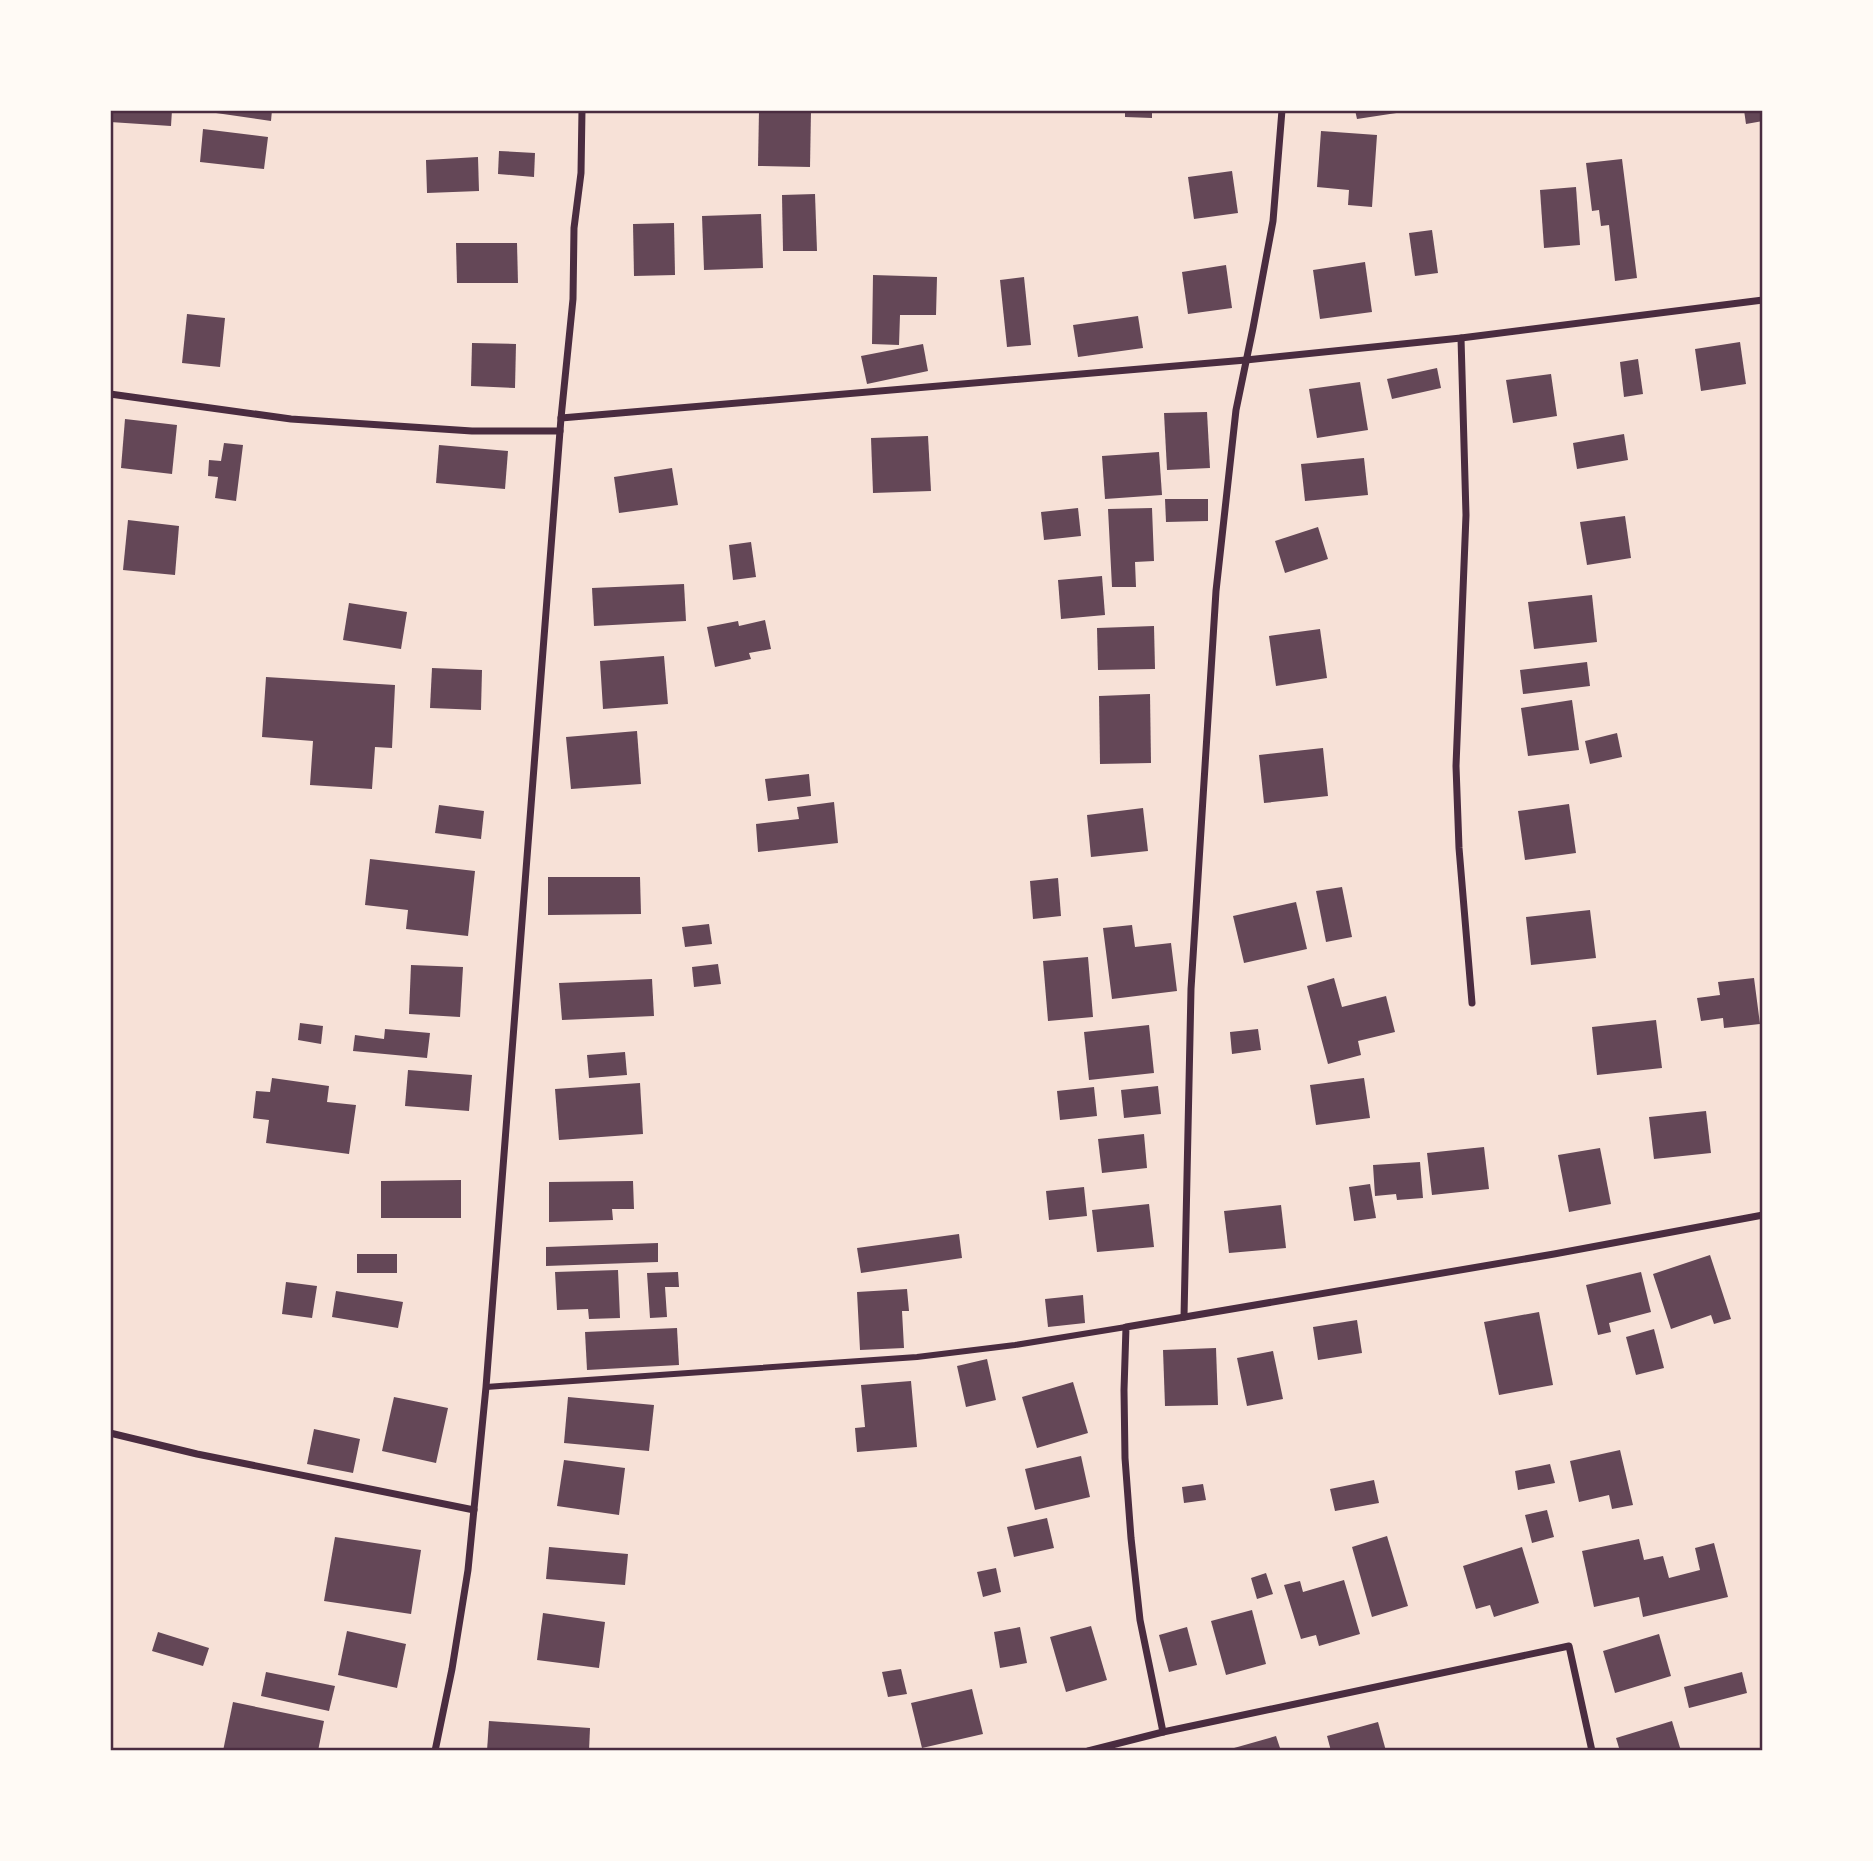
<svg xmlns="http://www.w3.org/2000/svg" width="1873" height="1861" font-family="Inter,sans-serif">
<style>
.building{fill:#644757}
.lines{fill:none;stroke-linecap:round;stroke-linejoin:round}
.pedestrian{stroke:#4a2c40;stroke-width:6}
.minor{stroke:#4a2c40;stroke-width:7}
.neatline{fill:none;stroke:#4a2c40;stroke-width:2.5}
</style>
<rect width="100%" height="100%" fill="#f7e1d7"/>
<g class="building">
<polygon points="110,110 172,110 171,126 110,122"/>
<polygon points="217,110 272,110 271,121 216,113"/>
<polygon points="759,110 811,110 810,167 758,166"/>
<polygon points="1125,110 1152,110 1152,118 1125,117"/>
<polygon points="1355,110 1403,110 1403,112 1357,119"/>
<polygon points="1744,110 1763,110 1763,121 1746,124"/>
<polygon points="203,129 268,137 264,169 200,162"/>
<polygon points="1321,131 1377,135 1372,207 1348,205 1349,190 1317,187"/>
<polygon points="499,151 535,153 534,177 498,174"/>
<polygon points="478,157 479,191 427,193 426,160"/>
<polygon points="1622,159 1637,278 1615,281 1609,225 1601,226 1599,210 1592,211 1586,163"/>
<polygon points="1232,171 1238,213 1194,219 1188,177"/>
<polygon points="1576,187 1580,245 1544,248 1540,190"/>
<polygon points="815,194 817,251 783,251 782,195"/>
<polygon points="761,214 763,268 704,270 702,216"/>
<polygon points="674,223 675,275 634,276 633,224"/>
<polygon points="1432,230 1438,273 1415,276 1409,233"/>
<polygon points="456,243 517,243 518,283 457,283"/>
<polygon points="1365,262 1372,312 1320,319 1313,270"/>
<polygon points="1226,265 1232,308 1188,314 1182,272"/>
<polygon points="873,275 937,277 936,315 900,315 899,345 872,344"/>
<polygon points="1024,277 1031,345 1007,347 1000,280"/>
<polygon points="187,314 225,318 220,367 182,363"/>
<polygon points="1138,316 1143,348 1078,357 1073,325"/>
<polygon points="1740,342 1746,384 1701,391 1695,349"/>
<polygon points="472,343 516,344 515,388 471,386"/>
<polygon points="923,344 928,371 867,384 861,356"/>
<polygon points="1638,359 1643,394 1624,397 1620,362"/>
<polygon points="1437,368 1441,388 1392,399 1387,379"/>
<polygon points="1551,374 1557,416 1513,423 1506,380"/>
<polygon points="1360,382 1368,430 1317,438 1309,389"/>
<polygon points="1207,412 1210,468 1167,470 1164,413"/>
<polygon points="125,419 177,425 172,474 121,468"/>
<polygon points="1624,434 1628,460 1577,469 1573,443"/>
<polygon points="928,436 931,491 873,493 871,438"/>
<polygon points="224,443 243,445 236,501 215,498 218,477 208,476 209,460 221,461"/>
<polygon points="439,445 508,451 505,489 436,483"/>
<polygon points="1159,452 1162,495 1105,499 1102,456"/>
<polygon points="1364,458 1368,495 1305,501 1301,464"/>
<polygon points="672,468 678,505 619,513 614,477"/>
<polygon points="1165,499 1208,499 1208,521 1166,522"/>
<polygon points="1078,508 1081,536 1044,540 1041,512"/>
<polygon points="1152,508 1154,561 1135,562 1136,587 1112,587 1108,509"/>
<polygon points="1625,516 1631,558 1587,565 1580,522"/>
<polygon points="128,520 179,526 175,575 123,570"/>
<polygon points="1318,527 1328,559 1285,573 1275,541"/>
<polygon points="751,542 756,577 733,580 729,545"/>
<polygon points="1102,576 1105,615 1061,619 1058,580"/>
<polygon points="684,584 686,621 594,626 592,588"/>
<polygon points="1592,595 1597,642 1534,649 1528,602"/>
<polygon points="349,603 407,612 401,649 343,640"/>
<polygon points="765,620 771,649 749,653 751,659 715,667 707,627 738,621 739,626"/>
<polygon points="1154,626 1155,669 1098,670 1097,628"/>
<polygon points="1320,629 1327,678 1276,686 1269,636"/>
<polygon points="664,656 668,704 603,709 600,661"/>
<polygon points="1587,662 1590,686 1523,694 1520,670"/>
<polygon points="432,668 482,670 481,710 430,708"/>
<polygon points="266,677 395,685 392,748 375,747 372,789 310,785 313,741 262,737"/>
<polygon points="1150,694 1151,763 1100,764 1099,696"/>
<polygon points="1572,700 1579,750 1528,756 1521,708"/>
<polygon points="637,731 641,784 571,789 566,737"/>
<polygon points="1617,733 1622,757 1590,764 1585,741"/>
<polygon points="1323,748 1328,796 1264,803 1259,755"/>
<polygon points="809,774 811,796 768,801 765,779"/>
<polygon points="834,802 838,843 758,852 756,824 799,819 797,807"/>
<polygon points="1569,804 1576,853 1525,860 1518,811"/>
<polygon points="439,805 484,811 481,839 435,833"/>
<polygon points="1143,808 1148,851 1091,857 1087,815"/>
<polygon points="370,859 475,871 468,936 406,929 408,910 365,905"/>
<polygon points="548,877 640,877 641,914 548,915"/>
<polygon points="1058,878 1061,916 1033,919 1030,881"/>
<polygon points="1342,887 1352,937 1326,942 1316,891"/>
<polygon points="1296,902 1307,949 1244,963 1233,916"/>
<polygon points="1590,910 1596,958 1531,965 1526,917"/>
<polygon points="709,924 712,944 685,947 682,927"/>
<polygon points="1132,925 1135,947 1171,943 1177,991 1112,999 1103,928"/>
<polygon points="1088,957 1093,1017 1048,1021 1043,961"/>
<polygon points="718,964 721,984 694,987 692,967"/>
<polygon points="411,965 463,967 460,1017 409,1014"/>
<polygon points="1334,978 1342,1007 1386,996 1395,1032 1358,1041 1361,1055 1328,1064 1307,986"/>
<polygon points="1754,978 1760,1024 1724,1028 1723,1018 1701,1021 1697,998 1720,995 1718,982"/>
<polygon points="652,979 654,1016 562,1020 559,983"/>
<polygon points="1656,1020 1662,1068 1597,1075 1592,1027"/>
<polygon points="300,1023 323,1026 321,1044 298,1040"/>
<polygon points="1149,1025 1154,1073 1089,1080 1084,1032"/>
<polygon points="385,1029 430,1033 427,1058 353,1051 355,1035 384,1039"/>
<polygon points="1258,1029 1261,1050 1232,1054 1230,1032"/>
<polygon points="625,1052 627,1075 589,1078 587,1055"/>
<polygon points="408,1070 472,1075 469,1111 405,1106"/>
<polygon points="272,1078 329,1086 327,1102 356,1105 349,1154 266,1143 269,1120 253,1118 256,1091 270,1092"/>
<polygon points="1364,1078 1370,1118 1316,1125 1310,1085"/>
<polygon points="640,1083 643,1134 559,1140 555,1089"/>
<polygon points="1158,1086 1161,1114 1124,1118 1121,1090"/>
<polygon points="1094,1087 1097,1116 1060,1120 1057,1091"/>
<polygon points="1706,1111 1711,1153 1654,1159 1649,1117"/>
<polygon points="1144,1134 1147,1168 1102,1173 1098,1139"/>
<polygon points="1484,1147 1489,1189 1432,1195 1427,1153"/>
<polygon points="1600,1148 1611,1204 1569,1212 1558,1155"/>
<polygon points="1420,1162 1423,1198 1397,1200 1396,1194 1375,1196 1373,1165"/>
<polygon points="461,1180 461,1218 381,1218 381,1181"/>
<polygon points="633,1181 634,1209 612,1209 613,1220 549,1222 549,1182"/>
<polygon points="1370,1184 1376,1218 1354,1221 1349,1187"/>
<polygon points="1084,1187 1087,1216 1049,1220 1046,1191"/>
<polygon points="1149,1204 1154,1247 1097,1252 1092,1210"/>
<polygon points="1281,1205 1286,1248 1229,1253 1224,1211"/>
<polygon points="959,1234 962,1258 861,1273 857,1248"/>
<polygon points="658,1243 658,1262 546,1266 546,1247"/>
<rect x="357" y="1254" width="40" height="19"/>
<polygon points="1710,1255 1731,1319 1714,1324 1711,1315 1671,1329 1653,1274"/>
<polygon points="618,1270 620,1318 589,1319 588,1309 557,1310 555,1272"/>
<polygon points="678,1272 679,1287 665,1287 667,1317 650,1318 647,1273"/>
<polygon points="1641,1272 1651,1312 1609,1323 1611,1332 1598,1335 1586,1285"/>
<polygon points="286,1282 317,1286 312,1318 282,1314"/>
<polygon points="907,1289 909,1311 902,1311 904,1348 860,1350 857,1292"/>
<polygon points="336,1291 403,1302 398,1328 332,1317"/>
<polygon points="1083,1295 1085,1323 1048,1327 1045,1299"/>
<polygon points="1539,1312 1553,1385 1499,1395 1484,1322"/>
<polygon points="1357,1320 1362,1353 1318,1360 1313,1327"/>
<polygon points="677,1328 679,1365 587,1370 585,1332"/>
<polygon points="1654,1329 1664,1368 1636,1375 1626,1337"/>
<polygon points="1216,1348 1218,1405 1165,1406 1163,1350"/>
<polygon points="1273,1351 1283,1399 1247,1406 1237,1358"/>
<polygon points="987,1359 996,1400 966,1407 957,1366"/>
<polygon points="911,1381 917,1447 857,1452 855,1428 865,1427 861,1385"/>
<polygon points="1073,1382 1088,1433 1037,1448 1022,1397"/>
<polygon points="394,1397 448,1408 436,1463 382,1451"/>
<polygon points="568,1397 654,1405 649,1451 564,1443"/>
<polygon points="314,1429 360,1439 353,1473 307,1464"/>
<polygon points="1620,1450 1633,1505 1612,1509 1609,1495 1579,1502 1570,1461"/>
<polygon points="1081,1456 1090,1497 1035,1510 1025,1469"/>
<polygon points="564,1460 625,1468 619,1515 557,1506"/>
<polygon points="1550,1464 1555,1483 1518,1490 1515,1471"/>
<polygon points="1374,1480 1379,1503 1335,1511 1330,1489"/>
<polygon points="1203,1484 1206,1500 1184,1503 1182,1487"/>
<polygon points="1547,1510 1554,1537 1532,1543 1525,1515"/>
<polygon points="1047,1518 1054,1548 1014,1557 1007,1527"/>
<polygon points="1387,1536 1408,1606 1372,1617 1352,1547"/>
<polygon points="335,1537 421,1550 411,1614 324,1601"/>
<polygon points="1639,1539 1644,1560 1663,1556 1669,1578 1700,1570 1695,1548 1714,1543 1728,1597 1643,1617 1639,1597 1594,1607 1582,1551"/>
<polygon points="549,1547 628,1554 625,1585 546,1579"/>
<polygon points="1522,1547 1539,1603 1494,1617 1490,1605 1476,1609 1463,1566"/>
<polygon points="996,1568 1001,1592 983,1597 977,1572"/>
<polygon points="1266,1573 1273,1594 1257,1599 1251,1578"/>
<polygon points="1344,1580 1360,1634 1319,1646 1316,1635 1301,1639 1284,1585 1300,1581 1303,1592"/>
<polygon points="1252,1610 1266,1664 1226,1675 1211,1621"/>
<polygon points="543,1613 605,1622 599,1668 537,1660"/>
<polygon points="1091,1626 1107,1680 1066,1692 1050,1637"/>
<polygon points="1020,1627 1027,1663 1000,1668 994,1632"/>
<polygon points="1187,1627 1197,1665 1169,1672 1159,1635"/>
<polygon points="347,1631 406,1644 397,1688 338,1675"/>
<polygon points="158,1632 209,1648 203,1666 152,1651"/>
<polygon points="1659,1634 1671,1676 1615,1693 1603,1651"/>
<polygon points="901,1669 907,1694 888,1697 882,1672"/>
<polygon points="266,1672 335,1686 329,1711 261,1696"/>
<polygon points="1742,1672 1747,1693 1689,1708 1684,1687"/>
<polygon points="972,1689 983,1734 922,1748 911,1703"/>
<polygon points="233,1702 324,1721 318,1751 223,1751"/>
<polygon points="489,1721 590,1728 589,1751 487,1751"/>
<polygon points="1672,1721 1681,1751 1620,1751 1616,1738"/>
<polygon points="1378,1722 1386,1751 1331,1751 1327,1736"/>
<polygon points="1276,1736 1281,1751 1227,1751 1227,1750"/>
</g>
<g class="lines">
<polyline class="pedestrian" points="486,1387 917,1357 1015,1345 1126,1327"/>
<g class="minor">
<polyline points="1461,338 1466,515 1456,766 1459,848 1472,1003"/>
<polyline points="110,394 291,419 472,431 560,431"/>
<polyline points="561,418 1246,360 1461,338 1763,300"/>
<polyline points="1184,1317 1191,989 1216,591 1236,410 1253,328 1273,221 1282,110"/>
<polyline points="110,1433 197,1454 474,1510"/>
<polyline points="1163,1732 1140,1620 1131,1538 1125,1458 1124,1390 1126,1327 1554,1254 1763,1215"/>
<polyline points="435,1751 452,1669 468,1570 486,1387 561,418 573,299 574,228 581,173 582,110"/>
<polyline points="1088,1751 1163,1732 1569,1646 1592,1751"/>
</g>
</g>
<rect width="1873" height="1861" fill="none" stroke="#fffaf5" stroke-width="224"/>
<rect x="112" y="112" width="1649" height="1637" class="neatline"/>
</svg>
